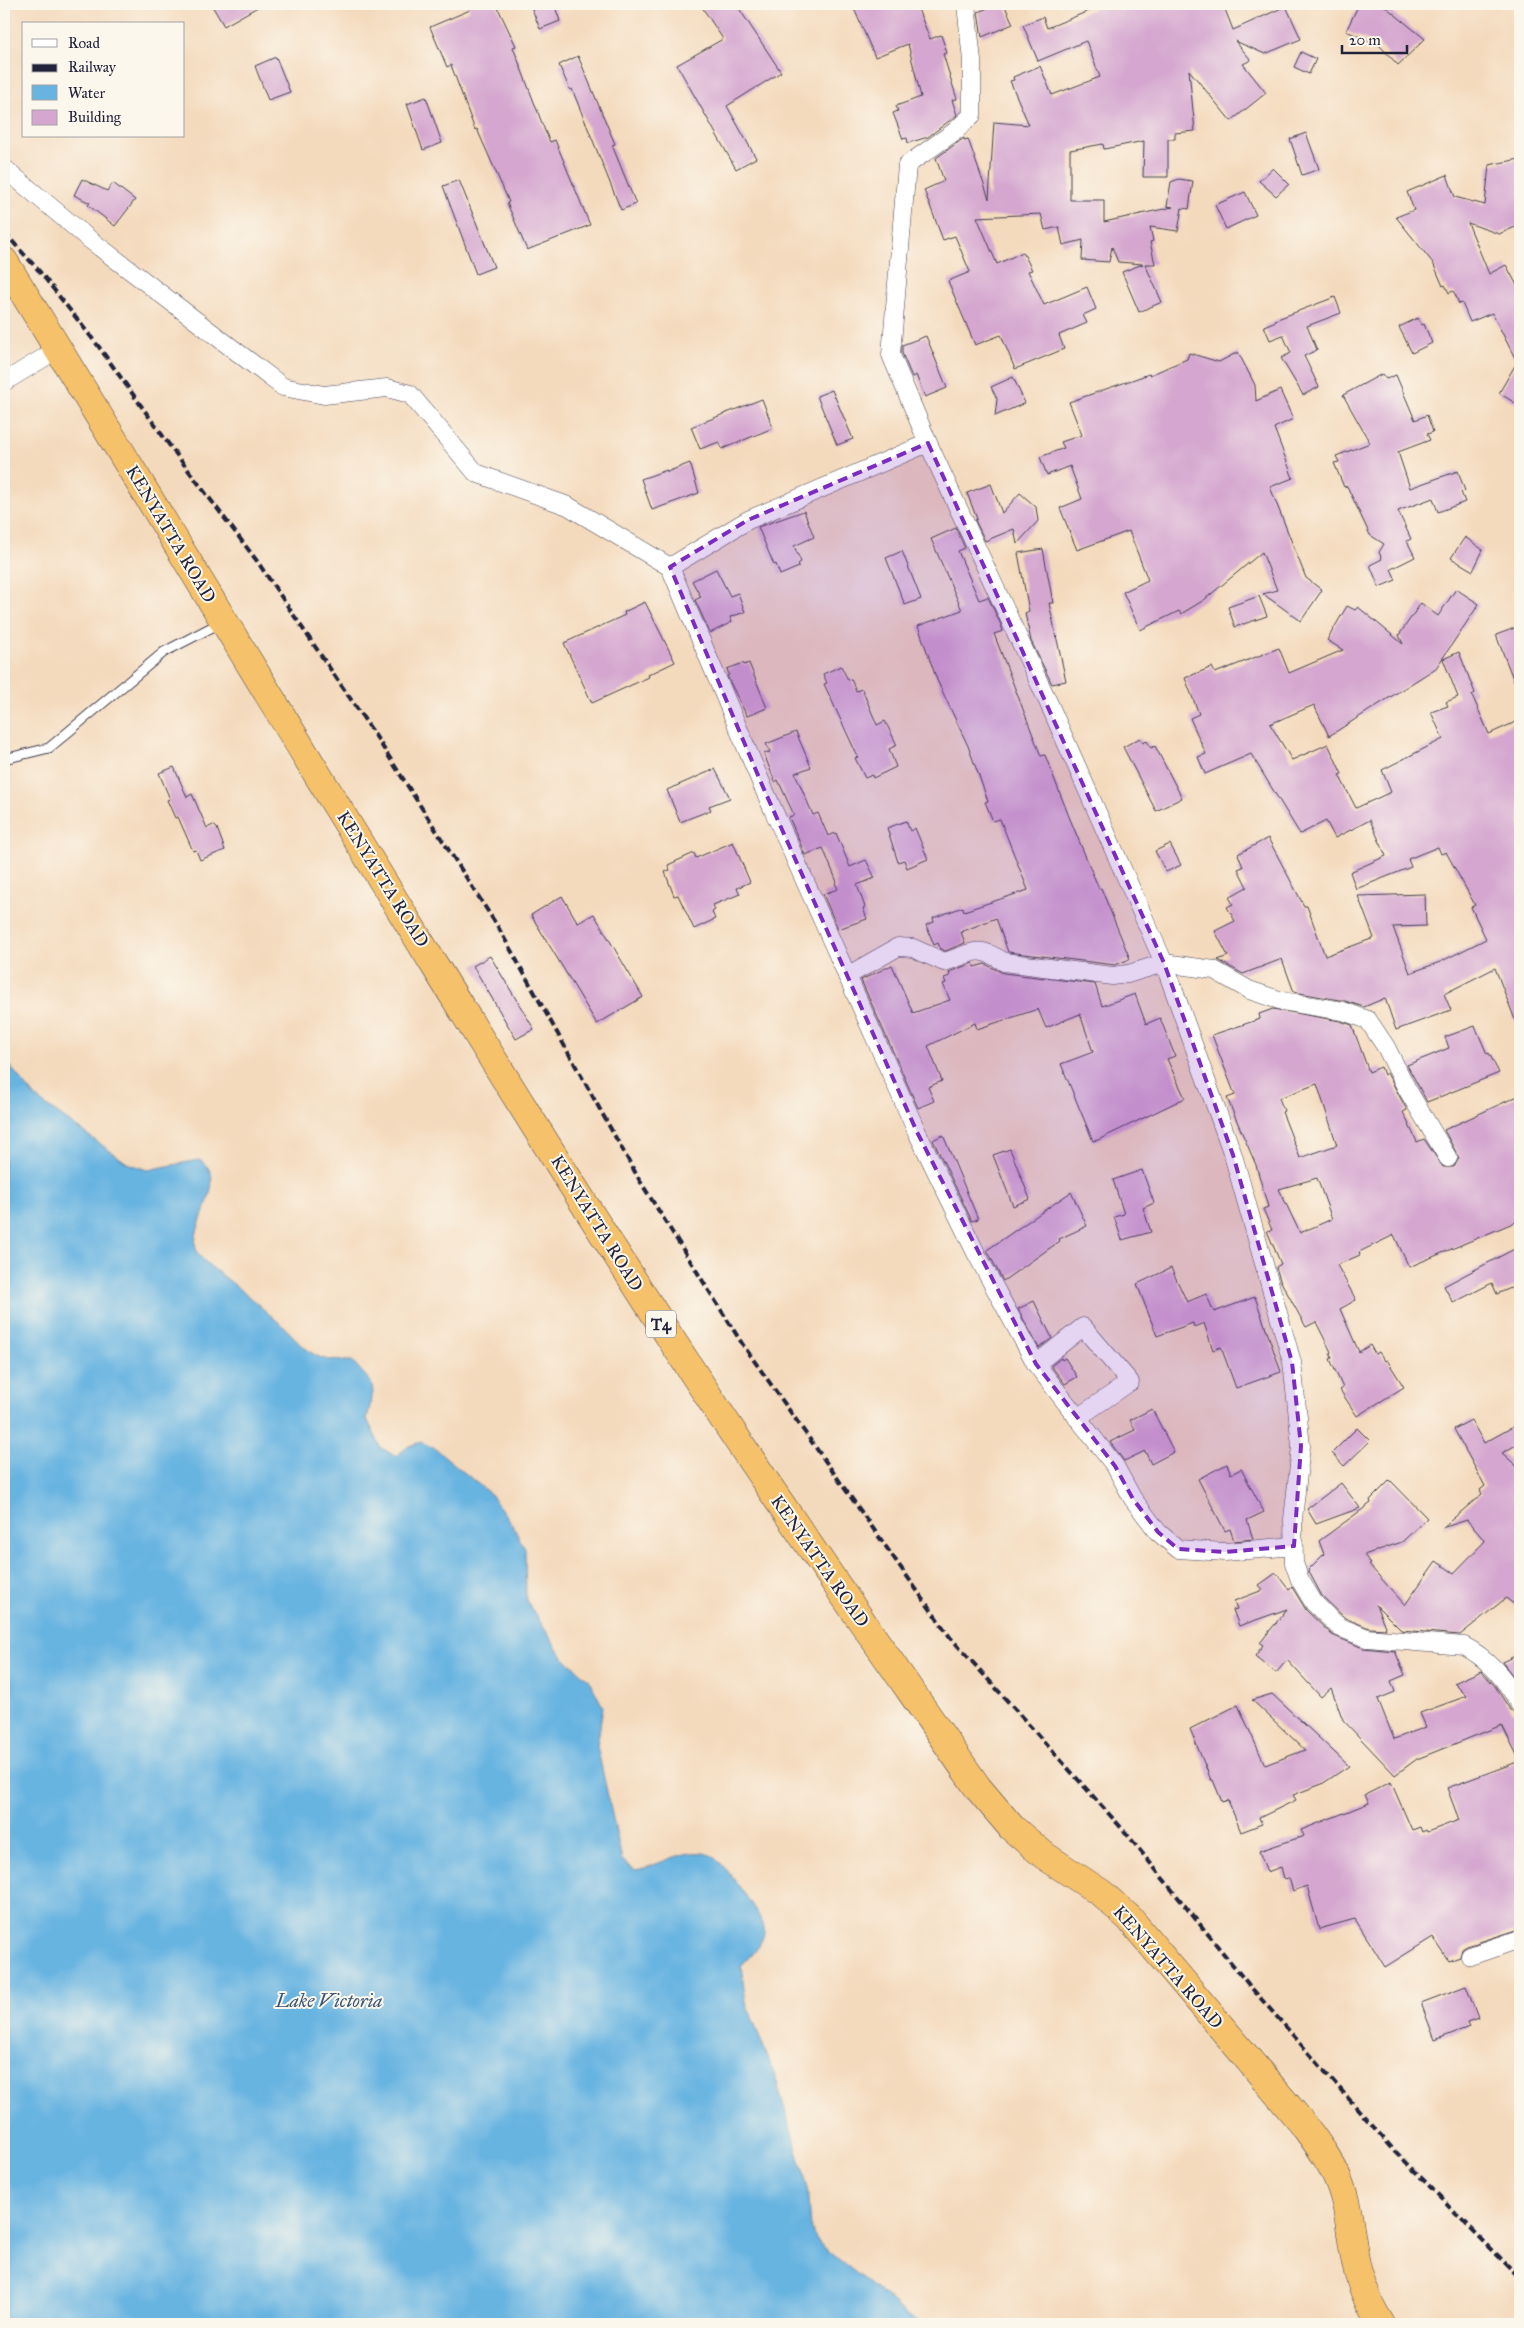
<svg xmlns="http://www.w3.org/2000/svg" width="1524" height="2328" font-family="'IM FELL Great Primer',serif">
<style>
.water{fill:#68b4e1;stroke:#456b8e}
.building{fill:#d5a7d0;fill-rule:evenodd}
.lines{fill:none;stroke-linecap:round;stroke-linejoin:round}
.lane-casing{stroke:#423e4e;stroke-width:11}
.street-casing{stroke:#423e4e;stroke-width:19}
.highway-casing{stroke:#423e4e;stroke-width:29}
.lane{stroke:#fff;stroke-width:9}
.street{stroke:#fff;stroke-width:18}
.highway{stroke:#f5c16b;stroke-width:28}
.rail{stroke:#22223b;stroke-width:4;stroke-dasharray:8 4;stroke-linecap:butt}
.marked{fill:#7b2cbf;fill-opacity:0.2;stroke:#7b2cbf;stroke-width:4;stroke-dasharray:10 6;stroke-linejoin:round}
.labels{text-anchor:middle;stroke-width:4;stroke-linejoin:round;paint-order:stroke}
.shield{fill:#fbf7ec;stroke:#636270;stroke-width:1}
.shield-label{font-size:16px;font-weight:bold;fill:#22223b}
.street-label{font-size:18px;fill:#22223b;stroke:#fbf7ec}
.water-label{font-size:19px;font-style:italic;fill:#3a5575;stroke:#fbf7ec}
</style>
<rect width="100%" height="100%" fill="#fbf7ec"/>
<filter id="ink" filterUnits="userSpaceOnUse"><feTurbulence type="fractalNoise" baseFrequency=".02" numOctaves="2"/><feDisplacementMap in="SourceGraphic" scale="10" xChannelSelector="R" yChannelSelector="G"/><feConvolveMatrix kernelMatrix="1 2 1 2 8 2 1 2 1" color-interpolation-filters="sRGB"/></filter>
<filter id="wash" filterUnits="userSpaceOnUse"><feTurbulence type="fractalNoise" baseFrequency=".0096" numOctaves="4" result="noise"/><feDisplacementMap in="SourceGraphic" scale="20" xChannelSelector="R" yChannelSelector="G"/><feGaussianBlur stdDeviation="1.12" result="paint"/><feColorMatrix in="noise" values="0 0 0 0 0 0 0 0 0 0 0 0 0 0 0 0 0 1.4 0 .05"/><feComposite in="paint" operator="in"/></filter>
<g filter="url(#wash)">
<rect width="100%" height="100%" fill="#f4dabd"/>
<path class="water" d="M 4,1059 L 37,1099 L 127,1163 L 147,1170 L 199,1160 C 232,1178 190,1223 196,1248 C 198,1259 213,1268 222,1275 C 243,1291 263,1309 283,1326 C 293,1335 303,1348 315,1355 C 325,1361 340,1361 352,1361 L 371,1382 L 373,1392 L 367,1419 L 381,1448 L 396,1456 L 409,1446 L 421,1442 L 436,1449 L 490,1494 L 510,1521 L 525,1549 L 526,1600 L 562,1656 L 589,1680 L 603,1707 L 597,1746 L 622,1860 L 635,1870 C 657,1867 680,1850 702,1853 C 705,1853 710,1855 713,1856 C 723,1862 763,1917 764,1928 C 766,1943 749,1956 741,1966 L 746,2002 L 775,2076 L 807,2184 L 810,2229 L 820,2244 L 919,2324 L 4,2324 Z"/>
<g id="blocks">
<g class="building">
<polygon points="211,4 263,4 224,26"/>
<polygon points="467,4 496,4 516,46 513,47 545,131 550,142 555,140 590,225 527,250 507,203 509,202 477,129 475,130 451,65 447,67 430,27 470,10"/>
<polygon points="530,4 554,4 560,21 540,29"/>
<polygon points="700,4 736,4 781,72 727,106 756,158 736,169 677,65 723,39"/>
<polygon points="852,4 916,4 930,39 941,35 947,53 943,54 957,99 952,100 957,115 928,137 908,143 907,138 903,139 893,113 898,111 896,106 921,97 908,44 875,57"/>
<polygon points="998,4 1004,4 1013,24 982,37 978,12"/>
<polygon points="1106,4 1223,4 1233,30 1286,6 1301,39 1265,54 1235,41 1251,60 1243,64 1266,93 1231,121 1189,70 1195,131 1175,133 1175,139 1168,139 1168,177 1143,177 1144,141 1104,149 1103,144 1070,150 1070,200 1104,200 1104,222 1173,207 1167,206 1171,182 1179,179 1193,181 1189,209 1182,208 1178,231 1150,227 1153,241 1150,242 1155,264 1145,264 1162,302 1139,312 1122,272 1143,264 1118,262 1112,247 1109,262 1082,260 1083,240 1063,245 1059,227 1045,230 1041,214 977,217 997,264 1023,252 1032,270 1028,271 1044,305 1087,287 1096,309 1083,315 1087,323 1059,335 1064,349 1015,369 1001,335 975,345 948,281 970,272 955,236 943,240 924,190 944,181 936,158 964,138 964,140 968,139 989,199 994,122 1029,125 1010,81 1014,80 1013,77 1040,66 1052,95 1100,77 1086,41 1038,61 1023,25 1043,17 1047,28"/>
<polygon points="1359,4 1382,4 1425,39 1398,65 1379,45 1346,31"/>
<polygon points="1301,52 1316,59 1309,74 1294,67"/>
<polygon points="578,56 615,144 612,145 636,204 621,210 572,89 570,90 559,65"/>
<polygon points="276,57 290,92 268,100 255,66"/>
<polygon points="426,97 442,143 423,150 407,104"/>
<polygon points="1306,133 1319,169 1302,175 1290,139"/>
<polygon points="1520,159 1520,225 1499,234 1468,223 1489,274 1506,265 1520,291 1520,406 1499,393 1517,362 1492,313 1470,322 1462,303 1459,304 1455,294 1453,291 1449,293 1445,285 1443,286 1433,263 1396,217 1414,210 1407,192 1447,175 1455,197 1485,205 1489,165"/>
<polygon points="1273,168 1289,184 1276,196 1259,181"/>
<polygon points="82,179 107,191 113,183 135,200 115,226 88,205 90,203 74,195"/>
<polygon points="459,180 494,267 476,274 443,186"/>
<polygon points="1245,192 1256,215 1226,229 1215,205"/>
<polygon points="1335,297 1341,313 1307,326 1317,350 1304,356 1319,387 1303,395 1281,358 1291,353 1283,335 1270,340 1264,326 1276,321 1275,320"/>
<polygon points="1418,318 1422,325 1424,324 1432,343 1412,353 1399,327"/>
<polygon points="926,336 947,388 925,397 916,375 912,377 902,353 902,345"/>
<polygon points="1238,352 1255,385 1256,401 1280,390 1293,419 1274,428 1293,478 1270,487 1306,578 1322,590 1301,621 1263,594 1277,590 1262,552 1204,600 1181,614 1179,611 1140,630 1123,592 1148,580 1129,531 1077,550 1060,508 1082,499 1070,466 1047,475 1040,457 1064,448 1061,442 1082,435 1069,402 1149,374 1150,375 1187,359 1189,353 1219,362"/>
<polygon points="1382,374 1386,379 1396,375 1415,420 1427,415 1433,432 1427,434 1430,440 1398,452 1410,488 1458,471 1465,491 1461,492 1465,502 1438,512 1433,498 1398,511 1411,539 1407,541 1415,557 1391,569 1396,580 1379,587 1370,565 1382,559 1379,552 1384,544 1370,535 1347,486 1344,487 1334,463 1339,462 1336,456 1370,443 1343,395"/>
<polygon points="1013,377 1025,403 995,416 997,399 991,387"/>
<polygon points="832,390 853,439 837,445 817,396"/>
<polygon points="762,399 773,428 722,449 719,442 700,449 691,427"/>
<polygon points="690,463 699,493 652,510 641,479 667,470 667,472"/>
<polygon points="991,484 1002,513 1020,493 1036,507 1038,521 1017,544 1014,529 985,541 975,520 977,519 967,493"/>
<polygon points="804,511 814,537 794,546 801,562 798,564 799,567 780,575 776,564 774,565 758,527"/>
<polygon points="956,528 965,548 958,551 979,600 988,597 1001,625 1003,631 994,634 1041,756 1045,755 1070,819 1099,889 1101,888 1130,959 1115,965 1008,952 996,918 961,932 965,943 945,951 940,948 938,943 934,945 926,925 934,922 933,918 963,907 964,911 1028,890 1000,819 993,821 985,802 988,801 968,746 937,680 918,626 962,610 931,539"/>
<polygon points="1465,537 1483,550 1473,571 1451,558"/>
<polygon points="1043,549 1053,603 1049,603 1066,681 1052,684 1031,641 1025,613 1029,611 1018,553"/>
<polygon points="902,551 921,599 905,605 886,558"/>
<polygon points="716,569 730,596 738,593 745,612 730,617 732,622 710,633 695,600 701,597 692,581"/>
<polygon points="1456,589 1479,604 1436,668 1329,736 1314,705 1270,724 1292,760 1328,744 1342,774 1339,775 1356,808 1391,792 1382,770 1443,739 1431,712 1448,706 1446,702 1458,697 1443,659 1459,652 1475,693 1472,695 1489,734 1520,720 1519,1030 1495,968 1444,994 1451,1010 1396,1030 1385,998 1364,1007 1345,1001 1294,992 1282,959 1243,974 1218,960 1228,956 1215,931 1235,921 1227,907 1233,904 1229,897 1247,887 1238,869 1243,867 1238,854 1268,838 1304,906 1307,906 1325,956 1374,938 1358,896 1425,894 1426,926 1393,927 1410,973 1440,962 1486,939 1471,907 1475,905 1446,852 1441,854 1438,847 1408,859 1411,867 1356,889 1350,872 1386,856 1370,820 1335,838 1326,821 1300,834 1251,754 1205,774 1198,757 1206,754 1190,718 1199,714 1185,678 1212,667 1215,673 1279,648 1289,673 1343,650 1327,640 1347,606 1355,610 1358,607 1403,644 1399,635 1421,603 1438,616"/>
<polygon points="1259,596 1267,616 1235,627 1228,607"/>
<polygon points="645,602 675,662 648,675 649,677 592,703 564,643 625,615 624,612"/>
<polygon points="1520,626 1520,694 1519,694 1496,635"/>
<polygon points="743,663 744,665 749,663 767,708 747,716 727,676 729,675 727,669"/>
<polygon points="841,666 848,680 851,679 856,691 862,689 877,725 885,721 897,745 889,749 896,767 873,778 872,775 865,778 855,758 858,757 824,684 827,683 823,674"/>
<polygon points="796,732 811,767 795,773 813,815 818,813 828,836 836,833 850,867 866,860 875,878 857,885 865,907 863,908 867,919 838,929 823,894 838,889 835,883 837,882 823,848 805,855 789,817 794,815 778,780 775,782 764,754 770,752 766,744"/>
<polygon points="1140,738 1143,743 1147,741 1151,748 1155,746 1182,798 1156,811 1123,747"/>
<polygon points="174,767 187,797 192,794 207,828 213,825 217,828 225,850 200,860 196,850 193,851 178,817 175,818 167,800 170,799 159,773"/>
<polygon points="715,769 730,798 709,806 711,810 680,822 667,790"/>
<polygon points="906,821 910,831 915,828 928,859 907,868 904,860 898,862 887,828"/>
<polygon points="733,842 750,882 737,888 740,894 713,905 715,910 712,912 715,919 694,929 678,895 674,896 665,872 670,870 668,865 694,853 696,858"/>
<polygon points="1170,844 1181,865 1166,872 1155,851"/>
<polygon points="562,896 578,923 594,914 643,997 597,1024 531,915"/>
<polygon points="490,956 534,1029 516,1039 473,966"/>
<polygon points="973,963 974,967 985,964 1003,973 1095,984 1102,1006 1135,994 1146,1024 1160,1018 1175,1056 1167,1059 1185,1098 1098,1140 1093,1141 1061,1064 1093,1052 1080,1014 1046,1028 1038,1009 977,1029 975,1023 928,1046 942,1081 928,1087 934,1101 918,1108 861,980 892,965 913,1013 950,1000 943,984 946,983 944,978 950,976 949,972"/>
<path d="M 1273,1009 L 1340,1021 L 1352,1025 L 1369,1072 L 1381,1067 L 1384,1075 L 1387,1073 L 1407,1110 L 1403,1112 L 1417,1142 L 1424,1139 L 1443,1167 L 1454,1167 L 1459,1158 L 1444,1130 L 1520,1095 L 1520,1220 L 1409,1267 L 1394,1235 L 1359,1252 L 1360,1255 L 1337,1265 L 1356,1300 L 1340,1309 L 1359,1352 L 1370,1345 L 1375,1354 L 1379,1352 L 1385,1361 L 1387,1360 L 1404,1387 L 1357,1416 L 1340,1390 L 1343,1388 L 1330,1359 L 1332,1358 L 1330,1353 L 1331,1352 L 1316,1322 L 1306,1327 L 1280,1280 L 1276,1267 L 1281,1264 L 1267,1231 L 1272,1230 L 1263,1209 L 1268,1207 L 1256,1165 L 1227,1098 L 1235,1095 L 1212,1035 L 1260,1019 L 1259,1014 ZM 1317,1084 L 1337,1145 L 1300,1158 L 1282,1112 L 1284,1111 L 1279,1098 ZM 1317,1178 L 1332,1219 L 1300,1233 L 1279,1189 Z"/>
<polygon points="1475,1026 1487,1054 1489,1053 1499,1073 1427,1102 1407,1065 1449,1048 1445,1037"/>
<polygon points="943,1135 978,1219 972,1221 933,1140"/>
<polygon points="1010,1149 1030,1199 1013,1206 993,1155"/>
<polygon points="1142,1170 1154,1203 1143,1208 1151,1232 1122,1240 1114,1217 1124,1214 1113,1180"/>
<polygon points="1071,1192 1087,1226 1059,1239 1060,1241 1003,1281 987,1250"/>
<polygon points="1520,1246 1520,1284 1497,1294 1492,1283 1453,1303 1444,1286"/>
<polygon points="1171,1268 1187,1302 1206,1294 1214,1312 1255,1297 1281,1372 1236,1388 1221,1347 1213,1350 1204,1323 1194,1327 1193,1323 1157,1336 1137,1284"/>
<polygon points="1034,1301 1052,1338 1039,1348 1018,1309"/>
<polygon points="1061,1358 1062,1360 1065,1358 1077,1377 1065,1384 1051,1366"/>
<polygon points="1152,1409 1174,1452 1151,1464 1145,1451 1124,1461 1110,1442 1135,1430 1130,1420"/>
<polygon points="1471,1420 1484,1443 1520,1423 1520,1443 1502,1453 1520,1469 1520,1609 1506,1598 1460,1635 1401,1630 1376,1605 1386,1629 1369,1628 1345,1618 1322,1596 1308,1570 1324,1554 1319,1541 1371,1503 1370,1500 1390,1480 1427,1518 1402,1542 1364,1555 1371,1564 1369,1565 1405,1605 1436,1561 1454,1573 1485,1541 1467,1520 1442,1528 1482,1494 1480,1490 1485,1486 1454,1429"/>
<polygon points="1357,1428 1370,1441 1344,1466 1332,1453"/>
<polygon points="1227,1464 1231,1474 1241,1469 1264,1512 1247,1520 1253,1539 1234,1541 1230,1529 1225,1531 1198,1479"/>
<polygon points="1341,1483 1360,1508 1316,1524 1307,1509"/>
<polygon points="1276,1573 1289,1590 1292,1587 1306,1610 1332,1635 1363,1648 1395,1651 1405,1675 1391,1681 1395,1692 1378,1699 1394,1739 1426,1727 1420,1713 1467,1696 1454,1683 1481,1671 1495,1686 1511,1711 1520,1716 1520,1929 1467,1946 1462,1949 1460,1957 1449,1961 1433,1937 1385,1967 1355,1919 1319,1929 1307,1886 1293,1891 1289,1878 1284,1879 1281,1867 1267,1872 1259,1851 1304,1836 1301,1830 1369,1803 1365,1795 1391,1782 1412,1830 1420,1827 1422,1832 1426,1830 1427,1832 1459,1820 1447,1788 1520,1761 1502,1725 1417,1759 1395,1775 1343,1720 1331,1688 1321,1697 1287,1660 1276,1673 1255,1656 1263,1645 1260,1643 1287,1609 1239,1626 1233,1610 1237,1609 1234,1601 1263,1590 1259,1585"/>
<polygon points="1515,1656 1520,1670 1520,1685 1502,1662"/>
<polygon points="1272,1694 1349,1766 1322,1784 1293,1795 1296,1800 1259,1818 1262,1824 1241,1832 1228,1800 1222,1802 1213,1780 1211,1780 1190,1729 1238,1705 1265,1765 1305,1750 1252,1700"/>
<polygon points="1466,1986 1478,2018 1467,2022 1469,2027 1435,2040 1421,2003"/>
</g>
</g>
</g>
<g filter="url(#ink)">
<use href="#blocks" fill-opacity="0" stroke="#423e4e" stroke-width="1"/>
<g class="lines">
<g class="lane-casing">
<g id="lane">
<polyline points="4,616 4,617"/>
<polyline points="4,759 49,748 164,652 220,623"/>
</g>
</g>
<g class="street-casing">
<g id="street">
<path d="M 966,4 L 972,61 L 972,115 L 954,132 L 907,165 L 891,355 L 928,443 L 1050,706 L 1164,963 L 1233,1155 L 1292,1362 L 1301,1446 L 1293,1519 L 1294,1563 L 1300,1580 L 1314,1603 L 1339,1627 L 1367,1638 L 1464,1646 C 1489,1659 1507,1681 1520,1705"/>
<polyline points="4,168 89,239 283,387 324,395 387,388 410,394 476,473 568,506 670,567 763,787 917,1132 977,1255 1036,1364 1115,1466 1133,1499 1158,1532 1178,1549 1225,1552 1294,1546"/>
<polyline points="4,382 58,349"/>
<polyline points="670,567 748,520 928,443"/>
<path d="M 847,976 L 898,947 L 913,948 L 944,962 C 973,954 975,943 1004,962 L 1112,976 L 1128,974 L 1164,963 L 1214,970 L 1249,990 L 1282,1001 L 1343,1011 L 1368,1020 L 1386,1047 L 1407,1089 L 1448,1158"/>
<polyline points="1036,1364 1083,1327 1130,1382 1077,1418"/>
<polyline points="1470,1956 1520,1939"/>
</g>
</g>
<g class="highway-casing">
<path id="highway" d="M 4,261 C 227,623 443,989 675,1345 C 772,1495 876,1641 978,1788 L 1012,1828 L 1045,1856 L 1101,1893 L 1129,1918 L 1303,2124 C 1316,2142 1331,2161 1339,2182 C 1351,2211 1350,2243 1358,2272 C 1363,2290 1371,2309 1381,2324"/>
</g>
<use href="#lane" class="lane"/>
<use href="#street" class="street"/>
<use href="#highway" class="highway"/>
<polyline class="rail" points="4,232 40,272 99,347 170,446 257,561 375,735 498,927 640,1181 743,1345 950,1637 1126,1833 1249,1985 1392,2148 1520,2278"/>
</g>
</g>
<path class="marked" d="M 928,443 L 1164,963 L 1233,1155 L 1292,1362 L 1301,1446 L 1294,1546 L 1225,1552 L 1178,1549 L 1158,1532 L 1133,1499 L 1115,1466 L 1036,1364 L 917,1132 L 763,787 L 670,567 L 748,520 Z"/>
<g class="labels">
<rect class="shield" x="646" y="1310.5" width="30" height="27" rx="4"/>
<g class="shield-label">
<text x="661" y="1330">T4</text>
</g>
<g class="street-label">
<text transform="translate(171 534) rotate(59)" y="6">KENYATTA ROAD</text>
<text transform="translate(383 879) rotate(58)" y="6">KENYATTA ROAD</text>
<text transform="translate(597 1223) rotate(58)" y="6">KENYATTA ROAD</text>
<text transform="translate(820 1561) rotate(55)" y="6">KENYATTA ROAD</text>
<text transform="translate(1168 1967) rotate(49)" y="6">KENYATTA ROAD</text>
</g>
<g class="water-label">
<text x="329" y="2007">Lake Victoria</text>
</g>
</g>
<rect width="1524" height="2328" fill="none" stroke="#fbf7ec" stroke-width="20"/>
<rect x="22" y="22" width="162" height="115" fill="#fbf7ec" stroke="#a4a2a5"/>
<rect x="32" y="39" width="25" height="8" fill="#ffffff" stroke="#a4a2a5"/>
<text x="68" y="48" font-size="15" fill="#22223b">Road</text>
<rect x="32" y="64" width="25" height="8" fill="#22223b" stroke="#a4a2a5"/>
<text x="68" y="72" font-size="15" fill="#22223b">Railway</text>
<rect x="32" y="85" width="25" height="15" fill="#68b4e1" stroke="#a4a2a5"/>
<text x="68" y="98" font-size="15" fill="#22223b">Water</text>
<rect x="32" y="110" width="25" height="15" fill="#d5a7d0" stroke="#a4a2a5"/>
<text x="68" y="122" font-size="15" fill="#22223b">Building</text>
<path d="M1342 45v8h65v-8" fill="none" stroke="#22223b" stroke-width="2.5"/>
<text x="1349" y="45" font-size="15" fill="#22223b" stroke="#fbf7ec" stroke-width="4" paint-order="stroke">20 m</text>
</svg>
